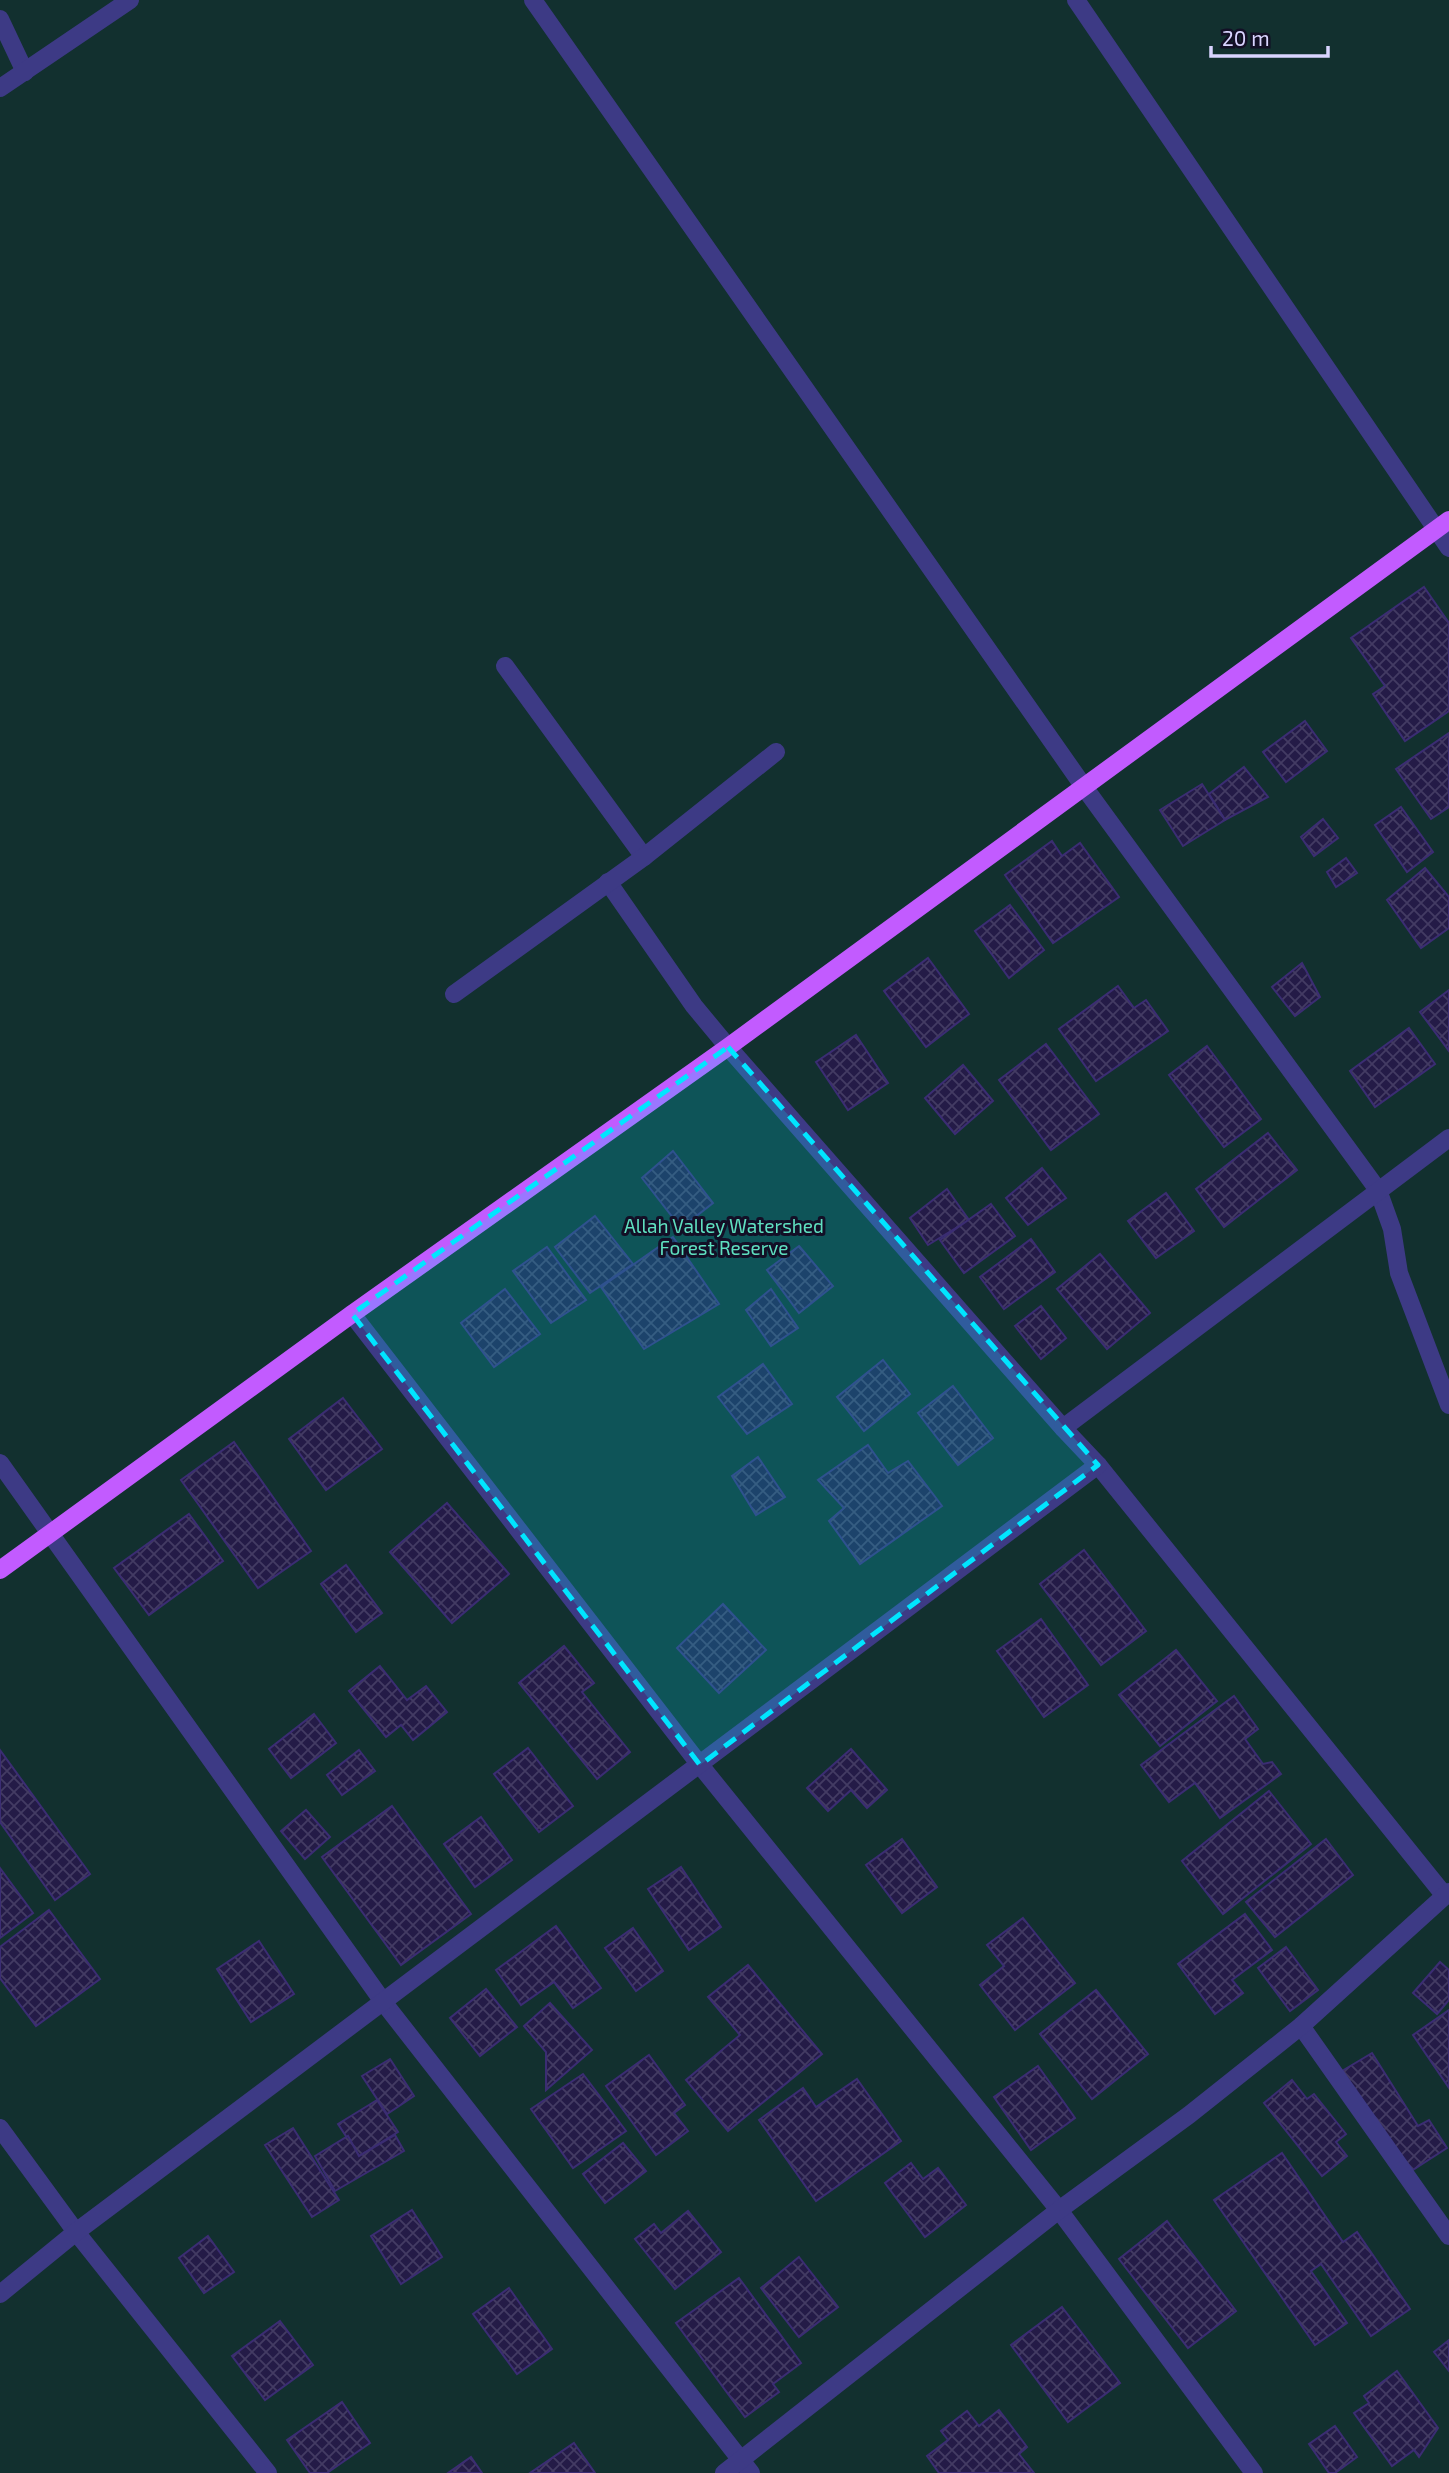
<svg xmlns="http://www.w3.org/2000/svg" width="1449" height="2473" font-family="'Exo 2',sans-serif">
<style>
.green{fill:#12302f}
.building{fill:url(#building-cross-hatch);stroke:#3b2d73;stroke-width:2}
.lines{fill:none;stroke-linecap:round;stroke-linejoin:round}
.minor{stroke:#3d3a85;stroke-width:18}
.major{stroke:#c25bff;stroke-width:18}
.marked{fill:#00e5ff;fill-opacity:0.2;stroke:#00e5ff;stroke-width:5;stroke-dasharray:14 9;stroke-linejoin:round}
.labels{text-anchor:middle;stroke-width:6;stroke-linejoin:round;paint-order:stroke}
.park-label{font-size:19px;fill:#5fe0c0;stroke:#130f26}
</style>
<defs>
<pattern id="building-cross-hatch" width="8" height="8" patternUnits="userSpaceOnUse" patternTransform="scale(1.75)"><rect width="8" height="8" fill="#241b47"/><path d="M0 0l8 8M0 8l8-8" fill="none" stroke="#433b63"/></pattern>
</defs>
<rect width="100%" height="100%" fill="#130f26"/>
<rect class="green" x="0" y="0" width="1449" height="2473"/>
<g class="building">
<polygon points="1424,587 1449,623 1449,711 1405,741 1373,694 1385,686 1351,638"/>
<polygon points="1305,721 1327,751 1286,782 1263,752"/>
<polygon points="1449,733 1449,807 1431,819 1396,769"/>
<polygon points="1244,767 1268,797 1225,820 1209,794"/>
<polygon points="1202,784 1225,820 1183,846 1160,810"/>
<polygon points="1401,807 1433,852 1407,872 1375,825"/>
<polygon points="1323,819 1338,838 1314,856 1301,837"/>
<polygon points="1052,841 1062,856 1080,843 1119,897 1053,943 1005,875"/>
<polygon points="1346,858 1357,873 1336,887 1327,872"/>
<polygon points="1425,868 1449,897 1449,928 1421,948 1387,900"/>
<polygon points="1010,905 1044,950 1009,978 975,931"/>
<polygon points="928,958 969,1014 926,1047 884,991"/>
<polygon points="1302,963 1320,997 1295,1016 1272,987"/>
<polygon points="1118,986 1134,1008 1146,1000 1168,1031 1096,1081 1059,1029"/>
<polygon points="1449,990 1449,1051 1420,1012"/>
<polygon points="1409,1028 1435,1064 1375,1107 1350,1071"/>
<polygon points="856,1035 888,1083 848,1110 816,1062"/>
<polygon points="1046,1044 1099,1114 1051,1150 999,1080"/>
<polygon points="1207,1046 1261,1119 1224,1147 1169,1075"/>
<polygon points="963,1065 993,1101 955,1134 925,1098"/>
<polygon points="1268,1133 1297,1170 1224,1227 1196,1189"/>
<polygon points="673,1151 713,1203 681,1228 642,1178"/>
<polygon points="1042,1168 1066,1198 1028,1225 1006,1198"/>
<polygon points="947,1189 969,1220 928,1245 910,1218"/>
<polygon points="1166,1193 1194,1231 1156,1258 1128,1221"/>
<polygon points="991,1204 1015,1236 964,1273 940,1240"/>
<polygon points="595,1216 633,1264 590,1293 555,1247"/>
<polygon points="673,1237 719,1304 644,1349 601,1287"/>
<polygon points="1031,1239 1055,1272 1004,1309 980,1277"/>
<polygon points="799,1246 833,1286 799,1313 767,1270"/>
<polygon points="547,1247 586,1300 551,1323 513,1271"/>
<polygon points="1100,1254 1150,1313 1107,1349 1057,1289"/>
<polygon points="505,1289 540,1334 494,1367 461,1323"/>
<polygon points="771,1289 798,1328 771,1346 746,1310"/>
<polygon points="1041,1306 1066,1338 1041,1359 1015,1326"/>
<polygon points="883,1360 910,1394 864,1431 837,1397"/>
<polygon points="763,1364 792,1404 747,1434 718,1397"/>
<polygon points="953,1386 993,1438 958,1465 918,1413"/>
<polygon points="343,1398 382,1449 326,1490 289,1439"/>
<polygon points="234,1442 311,1551 258,1588 181,1480"/>
<polygon points="868,1445 888,1473 908,1461 942,1506 860,1564 829,1521 844,1508 818,1480"/>
<polygon points="758,1457 785,1497 756,1515 732,1476"/>
<polygon points="447,1503 509,1574 452,1623 390,1552"/>
<polygon points="189,1514 223,1561 149,1615 114,1568"/>
<polygon points="1084,1550 1146,1631 1101,1665 1040,1584"/>
<polygon points="346,1565 382,1613 356,1632 321,1584"/>
<polygon points="723,1604 766,1650 719,1693 677,1648"/>
<polygon points="1041,1619 1088,1685 1044,1717 997,1651"/>
<polygon points="564,1646 594,1683 582,1692 630,1752 597,1779 519,1683"/>
<polygon points="1176,1650 1217,1701 1160,1746 1119,1695"/>
<polygon points="380,1666 407,1700 426,1686 447,1712 413,1740 401,1725 386,1737 349,1691"/>
<polygon points="1234,1696 1258,1729 1245,1739 1263,1764 1272,1762 1281,1774 1220,1818 1195,1783 1169,1802 1141,1765"/>
<polygon points="314,1714 336,1743 291,1778 269,1749"/>
<polygon points="528,1748 573,1806 539,1832 494,1774"/>
<polygon points="851,1749 887,1790 867,1808 851,1790 828,1811 807,1788"/>
<polygon points="0,1750 90,1874 55,1900 0,1822"/>
<polygon points="359,1750 375,1771 342,1795 327,1775"/>
<polygon points="1269,1791 1311,1844 1223,1914 1182,1861"/>
<polygon points="392,1806 471,1914 401,1965 322,1857"/>
<polygon points="306,1810 330,1837 305,1859 281,1831"/>
<polygon points="481,1817 512,1860 475,1887 444,1844"/>
<polygon points="902,1839 937,1887 902,1913 866,1865"/>
<polygon points="1326,1839 1353,1875 1275,1937 1246,1902"/>
<polygon points="681,1867 721,1927 689,1950 648,1889"/>
<polygon points="0,1868 33,1913 0,1938"/>
<polygon points="49,1910 100,1979 36,2026 0,1978 0,1947"/>
<polygon points="1245,1914 1272,1950 1232,1980 1243,1993 1215,2014 1178,1964"/>
<polygon points="1023,1918 1075,1983 1015,2030 980,1985 1004,1966 987,1945"/>
<polygon points="556,1926 601,1988 573,2008 554,1982 521,2005 496,1970"/>
<polygon points="633,1928 663,1971 636,1991 605,1948"/>
<polygon points="259,1941 294,1994 251,2022 217,1969"/>
<polygon points="1286,1947 1318,1990 1290,2011 1258,1968"/>
<polygon points="1440,1962 1449,1970 1449,2000 1437,2014 1413,1993"/>
<polygon points="748,1965 822,2054 728,2131 686,2080 740,2035 708,1997"/>
<polygon points="486,1989 517,2027 480,2056 450,2018"/>
<polygon points="1096,1990 1148,2054 1092,2099 1040,2034"/>
<polygon points="550,2003 592,2050 546,2090 546,2052 524,2026"/>
<polygon points="1449,2010 1449,2088 1413,2035"/>
<polygon points="1372,2053 1418,2126 1429,2120 1447,2148 1408,2173 1342,2071"/>
<polygon points="649,2055 685,2105 674,2113 688,2131 656,2155 606,2086"/>
<polygon points="390,2059 414,2096 387,2114 362,2076"/>
<polygon points="1038,2066 1075,2118 1031,2150 994,2097"/>
<polygon points="583,2074 626,2131 573,2168 531,2109"/>
<polygon points="857,2079 901,2141 816,2201 759,2120 803,2088 816,2107"/>
<polygon points="1292,2080 1307,2099 1314,2094 1346,2134 1336,2142 1347,2156 1322,2176 1264,2103"/>
<polygon points="377,2100 398,2132 359,2156 338,2124"/>
<polygon points="293,2128 339,2200 312,2217 265,2145"/>
<polygon points="395,2135 404,2151 335,2191 315,2156 348,2136 359,2156"/>
<polygon points="623,2143 646,2171 605,2203 583,2174"/>
<polygon points="1282,2153 1343,2242 1357,2232 1410,2309 1371,2336 1321,2264 1311,2271 1347,2323 1315,2345 1214,2200"/>
<polygon points="911,2163 923,2179 938,2168 966,2205 925,2237 885,2183"/>
<polygon points="412,2210 442,2257 401,2284 371,2236"/>
<polygon points="688,2211 721,2252 675,2289 635,2239 654,2224 661,2233"/>
<polygon points="1167,2221 1236,2311 1188,2348 1119,2259"/>
<polygon points="208,2236 234,2272 204,2293 179,2258"/>
<polygon points="799,2257 838,2307 799,2337 761,2288"/>
<polygon points="739,2278 801,2363 773,2384 779,2392 745,2417 676,2323"/>
<polygon points="509,2288 552,2349 517,2374 473,2314"/>
<polygon points="1062,2307 1120,2383 1068,2422 1011,2345"/>
<polygon points="280,2321 313,2365 265,2400 232,2356"/>
<polygon points="1449,2340 1449,2371 1434,2352"/>
<polygon points="1397,2371 1438,2428 1419,2457 1414,2450 1392,2466 1354,2413 1369,2403 1364,2396"/>
<polygon points="342,2402 370,2443 327,2473 310,2473 287,2440"/>
<polygon points="999,2410 1027,2447 1019,2454 1034,2473 939,2473 927,2456 948,2440 941,2431 967,2411 979,2426"/>
<polygon points="1335,2426 1357,2457 1335,2473 1329,2473 1309,2444"/>
<polygon points="574,2443 595,2473 530,2473"/>
<polygon points="471,2457 482,2473 448,2473"/>
</g>
<g class="lines">
<g class="minor">
<polyline points="533,0 1084,787 1378,1190 1392,1229 1399,1273 1449,1405"/>
<polyline points="1076,0 1449,548"/>
<polyline points="0,19 25,72"/>
<polyline points="0,88 130,0"/>
<polyline points="505,666 644,857"/>
<polyline points="608,882 694,1006 728,1047 1063,1428"/>
<polyline points="454,994 644,857 776,752"/>
<polyline points="352,1314 700,1765 1059,2210 1254,2473"/>
<polyline points="0,1463 384,2003 751,2473"/>
<polyline points="1445,1896 1098,1465 1063,1428 1449,1138"/>
<polyline points="1301,2026 1449,2236"/>
<polyline points="0,2128 76,2232 268,2473"/>
<polyline points="0,2294 76,2232 1098,1465"/>
<polyline points="724,2473 1059,2210 1189,2115 1301,2026 1449,1892"/>
</g>
<polyline class="major" points="0,1570 352,1314 728,1047 1449,520"/>
</g>
<path class="marked" d="M 728,1047 L 1098,1465 L 700,1765 L 352,1314 Z"/>
<g class="labels">
<g class="park-label">
<text x="724" y="1233">Allah Valley Watershed<tspan x="724" dy="22">Forest Reserve</tspan></text>
</g>
</g>
<path d="M1211 46v10h117v-10" fill="none" stroke="#d9d4ff" stroke-width="3.5"/>
<text x="1222" y="46" font-size="21" fill="#d9d4ff" stroke="#130f26" stroke-width="5" paint-order="stroke">20 m</text>
</svg>
